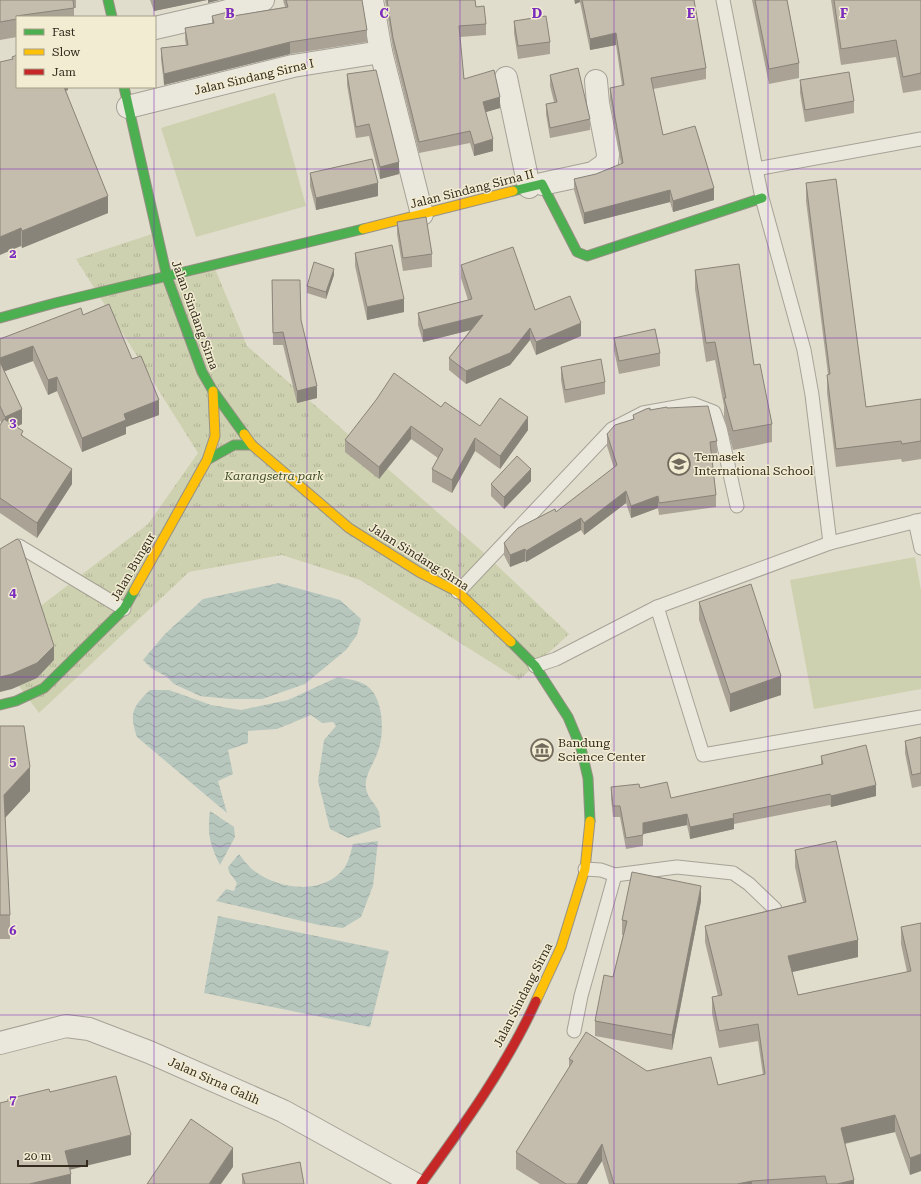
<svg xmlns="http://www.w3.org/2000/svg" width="921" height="1184" font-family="'Roboto Serif',serif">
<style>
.grass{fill:url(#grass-tufts)}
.pitch{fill:#cdd1af}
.water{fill:url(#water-waves)}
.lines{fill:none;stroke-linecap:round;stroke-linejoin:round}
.lane-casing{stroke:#a6a296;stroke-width:15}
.street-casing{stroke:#a6a296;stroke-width:24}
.fast-casing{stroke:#969185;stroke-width:11}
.slow-casing{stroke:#969185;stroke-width:11}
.jam-casing{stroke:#969185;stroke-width:11}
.lane{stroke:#eae7dd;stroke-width:13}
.street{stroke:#eae7dd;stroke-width:22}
.fast{stroke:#4caf50;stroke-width:9}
.slow{stroke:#ffc107;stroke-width:9}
.jam{stroke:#c62828;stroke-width:9}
.wall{fill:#a9a295}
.shaded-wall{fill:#898479}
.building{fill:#c4bcad;stroke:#898479}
.grid{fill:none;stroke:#7b2cbf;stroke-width:1;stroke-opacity:0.55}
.labels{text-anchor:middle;stroke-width:3;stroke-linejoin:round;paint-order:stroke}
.street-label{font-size:12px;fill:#342b1e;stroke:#f2ecd2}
.poi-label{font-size:12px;fill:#342b1e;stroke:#f2ecd2;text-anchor:start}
.park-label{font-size:12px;font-style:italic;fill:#414f27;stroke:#f2ecd2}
.grid-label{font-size:13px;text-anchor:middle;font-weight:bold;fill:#7b2cbf;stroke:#f2ecd2;stroke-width:3;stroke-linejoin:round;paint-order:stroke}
</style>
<defs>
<pattern id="grass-tufts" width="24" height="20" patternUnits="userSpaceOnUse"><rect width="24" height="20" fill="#cdd1af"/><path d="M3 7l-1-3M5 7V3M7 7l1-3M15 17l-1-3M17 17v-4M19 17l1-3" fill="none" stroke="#b1b496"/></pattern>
<pattern id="water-waves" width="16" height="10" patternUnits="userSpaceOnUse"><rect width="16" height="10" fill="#b7c7be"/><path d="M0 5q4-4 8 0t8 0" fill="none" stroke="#9eaba3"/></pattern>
</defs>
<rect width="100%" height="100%" fill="#e1ddcc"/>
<polygon class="grass" points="155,233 167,283 215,269 247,346 483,552 569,634 519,680 360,580 282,555 189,572 39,713 0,660 0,637 148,524 198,453 76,259"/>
<g class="pitch">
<polygon points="275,93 306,206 196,237 161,128"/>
<polygon points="915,557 921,590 921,689 814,709 790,580"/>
</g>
<g class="water">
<polygon points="279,583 340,600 361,619 357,635 346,650 305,684 262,699 230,699 200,696 174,684 167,677 151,668 143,660 165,634 203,599"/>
<path d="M 338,677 C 346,679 357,680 364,684 C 385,695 385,736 377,754 C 373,765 364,776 366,788 C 367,798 376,804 379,812 C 380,817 380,823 381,827 L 348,838 L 330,829 L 318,781 L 324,740 L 336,726 L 333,722 L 322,723 L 311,715 L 277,729 L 248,731 L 248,743 L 228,750 L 233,774 L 218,781 L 227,813 L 137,737 C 129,714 132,707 150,690 L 169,690 L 211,705 L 241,710 L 288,700 Z"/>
<path d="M 210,811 L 234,827 L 235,837 L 220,865 C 210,845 207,834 210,811 Z"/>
<path d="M 378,841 L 373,886 L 361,917 L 343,928 L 319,925 L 216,901 L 226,889 L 234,891 L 237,883 L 229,872 L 228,867 L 239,854 C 243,859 248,866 253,870 C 279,890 324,896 345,867 C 349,861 351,851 353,844 Z"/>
<polygon points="218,916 389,951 370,1027 204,993"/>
</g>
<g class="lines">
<g class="lane-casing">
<g id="lane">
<polyline points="723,0 756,169"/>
<polyline points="915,521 921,548"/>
<polyline points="830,543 812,395 804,350 762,198 756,169 921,139"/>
<polyline points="19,546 124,609"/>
<polyline points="458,592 612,429 643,413 693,404 714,412 720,428 737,506"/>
<polyline points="657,607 703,755 921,717"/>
<polyline points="535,666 556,659 657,607 830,543 921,520"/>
<polyline points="585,869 601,870 615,875 677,867 733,873 749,884 775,909"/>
<polyline points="574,1031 581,996 615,875"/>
</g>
</g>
<g class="street-casing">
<g id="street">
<polyline points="372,0 381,52 422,214"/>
<polyline points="155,28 224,12 263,0"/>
<polyline points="506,78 529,187"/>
<polyline points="128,107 293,66 381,52"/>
<polyline points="542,184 593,173 607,163 608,154 598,103 596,81"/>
<polyline points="0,1043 66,1026 89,1029 149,1052 283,1111 415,1184"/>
</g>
</g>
<g class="fast-casing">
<g id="fast">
<polyline points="108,0 112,17"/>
<polyline points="124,87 167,277 202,372 213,391 244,434"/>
<polyline points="513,191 542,184 577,252 587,256 762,198"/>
<polyline points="0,318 55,303 363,229"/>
<polyline points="207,460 234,445 252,445"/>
<polyline points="511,642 535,666 568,717 581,748 588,778 590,821"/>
<polyline points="0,705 16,701 44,688 124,609 134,591"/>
</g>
</g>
<g class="slow-casing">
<g id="slow">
<polyline points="363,229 513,191"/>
<polyline points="244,434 252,445 349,528 419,572 458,592 511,642"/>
<polyline points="134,591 207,460 215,436 213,391"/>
<polyline points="536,1001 561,947 585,869 590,821"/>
</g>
</g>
<g class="jam-casing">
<path id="jam" d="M 421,1184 C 463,1126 506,1067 536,1001"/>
</g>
<use href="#lane" class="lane"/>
<use href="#street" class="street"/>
<use href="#fast" class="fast"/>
<use href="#slow" class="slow"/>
<use href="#jam" class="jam"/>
</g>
<g class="wall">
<polygon points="0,0 76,0 76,8 74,8 74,17 17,17 17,37 0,40"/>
<polygon points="150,0 207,0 154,11"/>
<polygon points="283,0 362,0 367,30 367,42 290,54 164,85 161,59 161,48 186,45 185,40 185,28 212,23 212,16 233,16 285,7"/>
<polygon points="385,0 475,0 476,7 486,24 486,35 460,37 464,79 500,108 485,112 493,151 474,156 470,143 419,153 393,49"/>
<polygon points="574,0 694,0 706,68 706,79 653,89 663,135 714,200 673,212 670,202 584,224 574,190 574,179 596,174 621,164 610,99 610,88 622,86 616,45 590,50 580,2 575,4"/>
<polygon points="752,0 787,0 799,63 799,78 769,84"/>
<polygon points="831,0 921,0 921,90 903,93 896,57 841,65"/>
<polygon points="514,21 550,42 550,54 518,59 514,33"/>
<polygon points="12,57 68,87 68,90 66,91 108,213 22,248 21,246"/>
<polygon points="347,74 399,174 380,179 369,136 356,138 347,85"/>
<polygon points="550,75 590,119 590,130 550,138 546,114 546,104 554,102 550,86"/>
<polygon points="800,80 854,101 854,113 805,122 800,93"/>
<polygon points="310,173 378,196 316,210 310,186"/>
<polygon points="806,183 866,407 921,399 921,459 902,462 901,459 836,467 827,393 827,375 828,374 806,201"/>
<polygon points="397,222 432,254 432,267 403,271 397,234"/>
<polygon points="355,253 404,312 367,320 355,266"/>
<polygon points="461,265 535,310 581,336 536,355 530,340 510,365 466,384 449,370 449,358 470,330 423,342 418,325 418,313 468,300 461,278"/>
<polygon points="695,270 754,365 772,424 772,442 733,450 724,417 724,406 715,360 706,362 695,289"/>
<polygon points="334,275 326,299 307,293 307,286"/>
<polygon points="272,280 301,320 317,398 297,403 283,345 273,345"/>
<polygon points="83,315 132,359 159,415 126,427 126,434 82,452 57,391 48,395 33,361 4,371 22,424 16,427 23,436 72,484 37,538 0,513 0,425 1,423 0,420 0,339"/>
<polygon points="614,338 660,353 660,366 619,374 614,350"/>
<polygon points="561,367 605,382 605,394 565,403 561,380"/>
<polygon points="441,407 480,426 528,430 500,469 475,451 452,493 432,482 432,469 438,458 411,439 379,479 345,452 345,440"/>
<polygon points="667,408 717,441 717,453 711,454 716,495 716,507 659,515 658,508 631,518 626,503 584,535 581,530 526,562 525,561 510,567 504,555 504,543 556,512 614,468 607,446 607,434 633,419 633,415 650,410"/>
<polygon points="531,481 504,509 491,496 491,484"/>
<polygon points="699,602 781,695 730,712 699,620"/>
<polygon points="0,726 30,791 5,818 10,915 10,939 0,939"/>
<polygon points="921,737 921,786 912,788 905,753 905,741"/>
<polygon points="821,756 876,796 831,807 830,805 734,824 734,829 690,839 687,825 643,834 643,846 626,849 620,817 613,817 611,798 611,787 640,788 671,798 821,765"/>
<polygon points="795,850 858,957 792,972 798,995 907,972 901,944 901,927 921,923 910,1175 895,1132 845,1144 854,1184 609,1184 602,1161 587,1184 540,1184 516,1169 516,1152 569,1068 569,1059 647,1071 718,1085 763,1075 758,1041 719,1048 712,1013 712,997 718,996 705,942 705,926 803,902 795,867"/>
<polygon points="701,901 672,1050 595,1036 595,1021 613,977 623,935 622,935 622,920"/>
<polygon points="242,1174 304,1184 242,1184"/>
</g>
<g class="shaded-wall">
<polygon points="154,0 207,0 154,11"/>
<polygon points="208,0 220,0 208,3"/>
<polygon points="575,0 580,0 580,2 575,4"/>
<polygon points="616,33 616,45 590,50 590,39"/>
<polygon points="290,42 290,54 164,85 164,74"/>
<polygon points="59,87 68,87 68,90 59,92"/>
<polygon points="500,97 500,108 483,113 483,102"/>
<polygon points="493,139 493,151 474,156 474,145"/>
<polygon points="399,162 399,174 380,179 380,167"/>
<polygon points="378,183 378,196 316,210 316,198"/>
<polygon points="714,188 714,200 673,212 673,201"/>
<polygon points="670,190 670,202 584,224 584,213"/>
<polygon points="108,196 108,213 22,248 22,231"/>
<polygon points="21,228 21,246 0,255 0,237"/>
<polygon points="334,269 334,275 326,299 326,292"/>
<polygon points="404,299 404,312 367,320 367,307"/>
<polygon points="483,315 483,327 423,342 423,330"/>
<polygon points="581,323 581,336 536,355 536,342"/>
<polygon points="530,328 530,340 510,365 466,384 466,371"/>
<polygon points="33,346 33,361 0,373 0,358"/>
<polygon points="57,377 57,391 48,395 48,380"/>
<polygon points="317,386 317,398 297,403 297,391"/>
<polygon points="159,400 159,415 126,427 126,434 82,452 82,438 124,414"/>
<polygon points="22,409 22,424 5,432 5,417"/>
<polygon points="528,417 528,430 500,469 500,456"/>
<polygon points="411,426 411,439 379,479 379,467"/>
<polygon points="475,438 475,451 452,493 452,480"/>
<polygon points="72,469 72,484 37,538 37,523"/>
<polygon points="531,469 531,481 504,509 504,497"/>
<polygon points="626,491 626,503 584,535 584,523"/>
<polygon points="658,496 658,508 631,518 631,506"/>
<polygon points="581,518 581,530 526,562 526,551"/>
<polygon points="525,549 525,561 510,567 510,555"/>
<polygon points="54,646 54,660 37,678 12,689 0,692 0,677"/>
<polygon points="781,676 781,695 730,712 730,694"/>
<polygon points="30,767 30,791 4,819 4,795"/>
<polygon points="876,785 876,796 831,807 831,796"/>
<polygon points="687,814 687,825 643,834 643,823"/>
<polygon points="734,818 734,829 690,839 690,827"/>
<polygon points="701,886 701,901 672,1050 672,1035"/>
<polygon points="858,940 858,957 788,973 788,956"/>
<polygon points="895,1115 895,1132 841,1144 841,1128"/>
<polygon points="131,1135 131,1155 65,1171 65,1151"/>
<polygon points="602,1144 602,1161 587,1184 577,1184"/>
<polygon points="233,1148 233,1167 221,1184 209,1184"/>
<polygon points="921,1154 921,1171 910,1175 910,1158"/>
<polygon points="71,1174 71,1184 29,1184"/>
<polygon points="854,1180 854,1184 837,1184"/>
<polygon points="752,1181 752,1184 737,1184"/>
</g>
<g class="building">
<polygon points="0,0 73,0 74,8 16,16 17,19 0,22"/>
<polygon points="286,0 362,0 367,30 290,42 164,74 161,48 188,45 185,28 214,23 212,16 232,11 233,16 288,7"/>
<polygon points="387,0 475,0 476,7 484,6 486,24 459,26 464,79 494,70 500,97 483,102 493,139 474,145 470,131 419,142 393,38"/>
<polygon points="582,0 694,0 706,68 651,78 663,135 695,126 714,188 673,201 670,190 584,213 574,179 596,174 623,163 610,88 624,85 616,33 590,39"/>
<polygon points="755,0 787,0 799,63 769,69"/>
<polygon points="834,0 921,0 921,73 903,77 896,40 841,49"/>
<polygon points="546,16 550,42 518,46 514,21"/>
<polygon points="17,55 17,87 64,87 108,196 22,231 21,228 0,237 0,62 13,59 12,57"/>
<polygon points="578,68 590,119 550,128 546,104 557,102 550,75"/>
<polygon points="376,70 399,162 380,167 369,124 356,127 347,74"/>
<polygon points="849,72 854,101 805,110 800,80"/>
<polygon points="372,159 378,183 316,198 310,173"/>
<polygon points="836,179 866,407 921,399 921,441 902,444 901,441 836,449 827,375 830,374 806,183"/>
<polygon points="426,217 432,254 403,258 397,222"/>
<polygon points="392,245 404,299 367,307 355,253"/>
<polygon points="513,247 535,310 570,296 581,323 536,342 530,328 510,353 466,371 449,358 483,315 423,330 418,313 472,299 461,265"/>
<polygon points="314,262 334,269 326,292 307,286"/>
<polygon points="739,264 754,365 760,364 772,424 733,431 724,398 726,398 715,342 706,343 695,270"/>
<polygon points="272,280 300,280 301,320 317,386 297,391 283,332 273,333"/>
<polygon points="109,304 132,359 141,356 159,400 124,414 126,420 82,438 57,377 48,380 33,346 0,358 0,339 81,308 83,315"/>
<polygon points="655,329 660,353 619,361 614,338"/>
<polygon points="601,359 605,382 565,390 561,367"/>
<polygon points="0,362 22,409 5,417 0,406"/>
<polygon points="394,373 441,407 445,402 480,426 500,398 528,417 500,456 475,438 452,480 432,469 443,449 411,426 379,467 345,440 376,400"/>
<polygon points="708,406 717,441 710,442 716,495 659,503 658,496 631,506 626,491 584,523 581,518 526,551 525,549 510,555 504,543 518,528 555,509 556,512 617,465 607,434 615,425 634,419 633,415 646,409 650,408 650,410 667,407 667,408"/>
<polygon points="4,419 23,431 21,435 72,469 37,523 0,498 0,425"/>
<polygon points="517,456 531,469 504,497 491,484"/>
<polygon points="17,539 20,541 54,646 37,663 12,674 0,677 0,549"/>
<polygon points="751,584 781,676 730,694 699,602"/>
<polygon points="0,726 24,726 30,767 4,795 10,915 0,915"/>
<polygon points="921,737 921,773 912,775 905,741"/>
<polygon points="866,745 876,785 831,796 830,794 733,814 734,818 690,827 687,814 643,823 643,835 626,838 620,806 613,806 611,787 639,784 640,788 667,782 671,798 823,764 821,756"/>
<polygon points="836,841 858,940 788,956 798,995 911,971 901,927 921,923 921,1154 910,1158 895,1115 841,1128 854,1180 837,1184 827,1184 825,1176 752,1181 737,1184 614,1184 602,1144 577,1184 566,1184 516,1152 573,1061 569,1059 586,1032 647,1071 711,1057 718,1085 765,1074 758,1024 719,1031 712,997 722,995 705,926 806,902 795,850"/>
<polygon points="632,872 701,886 672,1035 595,1021 604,975 613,977 627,921 622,920"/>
<polygon points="116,1076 131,1135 65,1151 71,1174 29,1184 0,1184 0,1103 8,1101 8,1099 49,1089 50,1092"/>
<polygon points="191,1119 233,1148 209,1184 147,1184"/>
<polygon points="300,1162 304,1184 245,1184 242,1174"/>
</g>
<path class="grid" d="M 154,0 L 154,17M 307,0 L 307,1184M 460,0 L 460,1184M 614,0 L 614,1184M 768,0 L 768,1184M 154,87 L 154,1184M 0,169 L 921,169M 0,338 L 921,338M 0,507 L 921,507M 0,677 L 921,677M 0,846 L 921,846M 0,1015 L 921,1015"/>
<defs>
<g id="school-ring" transform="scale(1.15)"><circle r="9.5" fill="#f2ecd2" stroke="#71695b" stroke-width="1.5"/><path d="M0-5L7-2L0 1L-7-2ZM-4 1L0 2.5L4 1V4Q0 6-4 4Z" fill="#71695b"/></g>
<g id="museum-ring" transform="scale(1.15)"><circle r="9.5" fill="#f2ecd2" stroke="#71695b" stroke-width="1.5"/><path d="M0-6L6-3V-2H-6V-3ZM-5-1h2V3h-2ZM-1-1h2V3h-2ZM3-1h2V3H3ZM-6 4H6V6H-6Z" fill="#71695b"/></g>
</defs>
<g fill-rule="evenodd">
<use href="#school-ring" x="679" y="464"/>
<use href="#museum-ring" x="542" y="750"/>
</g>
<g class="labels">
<g class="street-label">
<text transform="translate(254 77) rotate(-13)" y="4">Jalan Sindang Sirna I</text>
<text transform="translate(472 189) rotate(-14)" y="4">Jalan Sindang Sirna II</text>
<text transform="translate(195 315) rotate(70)" y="4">Jalan Sindang Sirna</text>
<text transform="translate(419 557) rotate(32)" y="4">Jalan Sindang Sirna</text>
<text transform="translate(133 567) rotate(-60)" y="4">Jalan Bungur</text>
<text transform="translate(523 995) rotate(-63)" y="4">Jalan Sindang Sirna</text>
<text transform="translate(214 1081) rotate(24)" y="4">Jalan Sirna Galih</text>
</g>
<g class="poi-label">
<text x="694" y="461">Temasek<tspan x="694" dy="14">International School</tspan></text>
<text x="558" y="747">Bandung<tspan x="558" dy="14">Science Center</tspan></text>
</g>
<g class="park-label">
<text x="274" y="480">Karangsetra park</text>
</g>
</g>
<g class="grid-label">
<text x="230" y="18">B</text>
<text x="384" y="18">C</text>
<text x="537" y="18">D</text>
<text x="691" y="18">E</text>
<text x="844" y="18">F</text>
<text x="13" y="258">2</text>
<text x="13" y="427">3</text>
<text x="13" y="597">4</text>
<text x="13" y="766">5</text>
<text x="13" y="935">6</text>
<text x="13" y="1104">7</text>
</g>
<rect x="16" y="16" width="140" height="72" fill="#f2ecd2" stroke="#a69f8a"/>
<rect x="24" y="29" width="20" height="6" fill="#4caf50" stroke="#a69f8a"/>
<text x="52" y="36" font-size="12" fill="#342b1e">Fast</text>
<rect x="24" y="49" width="20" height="6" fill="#ffc107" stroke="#a69f8a"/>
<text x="52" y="56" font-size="12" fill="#342b1e">Slow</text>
<rect x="24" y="69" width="20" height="6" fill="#c62828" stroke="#a69f8a"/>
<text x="52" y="76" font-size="12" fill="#342b1e">Jam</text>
<path d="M18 1160v6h69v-6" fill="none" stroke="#342b1e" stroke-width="2"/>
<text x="24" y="1160" font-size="12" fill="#342b1e" stroke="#f2ecd2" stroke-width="3" paint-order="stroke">20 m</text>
</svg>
